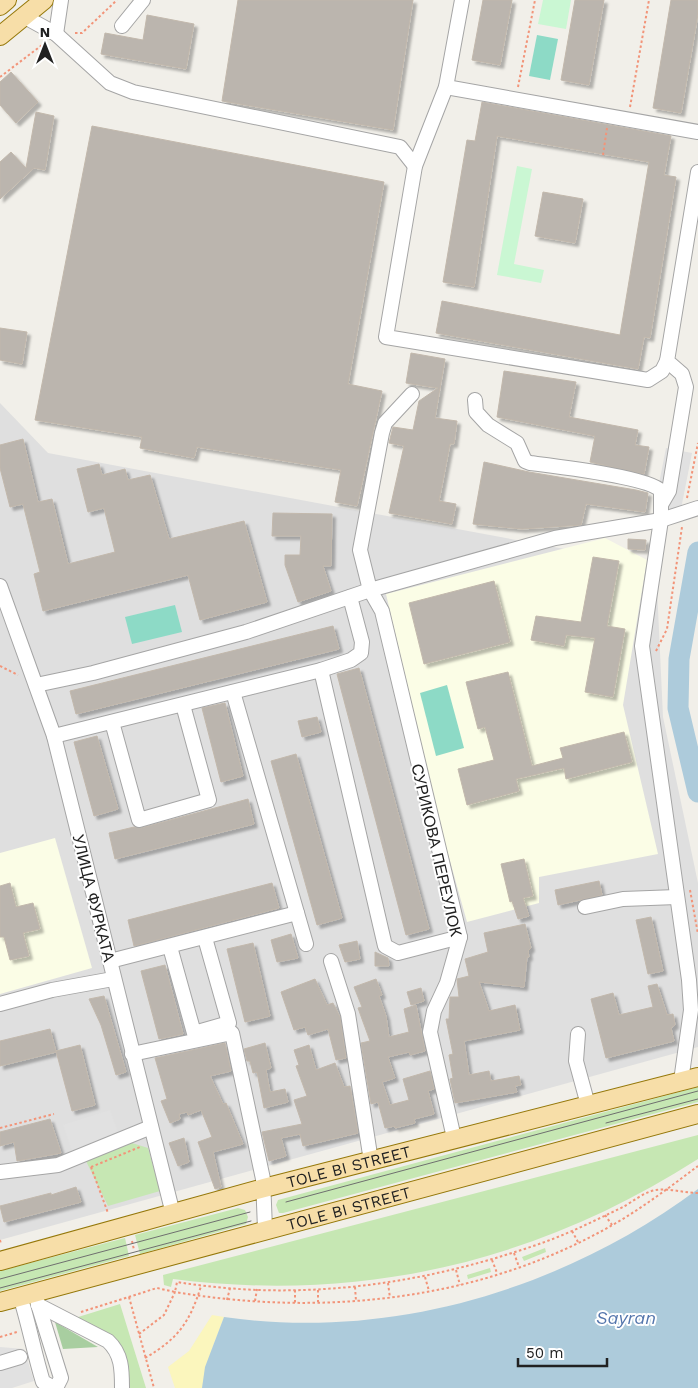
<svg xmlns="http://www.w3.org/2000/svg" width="698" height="1388" font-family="'Work Sans',sans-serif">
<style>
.residential{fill:#dfdfdf}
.education{fill:#fbfde6}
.grass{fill:#c6e7b3}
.forest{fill:#a8cea0}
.sand{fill:#fbf6bd}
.park{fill:#caf7d3}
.pitch{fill:#8ddac6}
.parking{fill:#e1e1e1}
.water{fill:#adcbdb}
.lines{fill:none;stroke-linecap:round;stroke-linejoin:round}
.river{stroke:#adcbdb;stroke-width:21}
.building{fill:#bbb5ae;stroke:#c2b8ac;filter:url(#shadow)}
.minor-casing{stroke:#a5a5a5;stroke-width:16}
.major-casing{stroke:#95780a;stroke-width:20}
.path{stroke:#f29479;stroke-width:2;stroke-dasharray:2.5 2.5;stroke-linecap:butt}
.minor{stroke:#fff;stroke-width:14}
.major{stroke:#f7dea8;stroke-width:18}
.tram{stroke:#6f6f6f;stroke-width:1}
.labels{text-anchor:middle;stroke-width:4;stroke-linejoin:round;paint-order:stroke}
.street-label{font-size:16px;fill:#212121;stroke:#fff}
.water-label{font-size:18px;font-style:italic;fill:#5375ac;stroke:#fff}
</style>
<defs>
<filter id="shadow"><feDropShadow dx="3.5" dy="3.5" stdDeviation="1" flood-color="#0004"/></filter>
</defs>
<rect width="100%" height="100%" fill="#f1efe9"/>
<polygon class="residential" points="0,403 48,453 656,566 663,717 698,883 698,1047 0,1240"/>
<g class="education">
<polygon points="605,538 647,560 623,705 658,854 539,877 539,903 467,922 440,825 386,594"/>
<polygon points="55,838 92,968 0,994 0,853"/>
</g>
<g class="grass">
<polygon points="698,1087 698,1102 283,1213 279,1213 276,1205 278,1200"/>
<path d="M 698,1135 L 698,1159 C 537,1262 363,1303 173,1279 L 171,1287 L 164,1285 L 163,1275 Z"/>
<polygon points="132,1143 148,1148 160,1191 108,1206 86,1161"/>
<polygon points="238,1208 245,1210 248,1217 246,1224 140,1254 135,1235"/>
<polygon points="125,1238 129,1256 0,1291 0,1271"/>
<polygon points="545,1248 546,1252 524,1261 522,1257"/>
<polygon points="490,1268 491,1272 468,1279 467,1275"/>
<path d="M 120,1304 L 146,1388 L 127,1388 C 122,1334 122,1341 75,1318 Z"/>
</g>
<polygon class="forest" points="55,1322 98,1347 63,1349"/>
<polygon class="sand" points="212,1315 224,1317 212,1349 202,1388 175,1388 168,1367 189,1351"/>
<g class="park">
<polygon points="543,0 571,0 566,29 538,24"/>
<polygon points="517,166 532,169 514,264 544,270 541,283 497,275"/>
</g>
<g class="pitch">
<polygon points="537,35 558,39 550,80 529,76"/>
<polygon points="175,605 182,632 132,644 125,617"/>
<polygon points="447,685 464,748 436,756 420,693"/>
</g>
<g class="parking">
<polygon points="666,448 692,453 681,509 653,514"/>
<polygon points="110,1110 119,1135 73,1154 63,1125"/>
<polygon points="0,1347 24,1349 34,1381 12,1388 0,1388"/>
</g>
<path class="water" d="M 698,1189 L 698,1388 L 202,1388 L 205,1367 L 224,1317 C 391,1341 564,1289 698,1189 Z"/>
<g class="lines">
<polyline class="river" points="698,552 679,659 678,708 698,792"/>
</g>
<g class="building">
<polygon points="238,0 413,0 393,130 222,101"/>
<polygon points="483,0 512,0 500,65 472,60"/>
<polygon points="575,0 604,0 589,85 561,80"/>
<polygon points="671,0 698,0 698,14 681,113 653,108"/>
<polygon points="147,15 194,24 186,69 101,54 105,33 143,40"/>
<polygon points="11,72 38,102 16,123 0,105 0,82"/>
<polygon points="482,102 671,136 664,175 676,177 650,338 644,337 638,369 436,333 442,301 620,335 649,162 497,136 474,287 443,282 467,140 475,141"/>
<polygon points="36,112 54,116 45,170 34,168 0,199 0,162 11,152 26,168"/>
<polygon points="92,126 384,182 348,384 382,391 357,506 335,502 341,470 197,447 194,458 140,448 142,437 35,420"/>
<polygon points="543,192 583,199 575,243 535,236"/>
<polygon points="0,328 27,332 22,364 0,360"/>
<polygon points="411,353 445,359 435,418 457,421 454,444 450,444 439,501 456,504 452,524 389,513 404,446 389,443 393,427 413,430 419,401 438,388 406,383"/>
<polygon points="504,371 576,382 569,417 638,430 635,445 649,447 644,474 590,462 595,436 497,417"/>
<polygon points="23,439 38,502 52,499 68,564 115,552 104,508 88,512 77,469 99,464 102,475 125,469 128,480 150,475 169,539 244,521 267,602 200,620 188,575 43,611 34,574 40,572 23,504 10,507 0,468 0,445"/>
<polygon points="484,462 529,472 636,490 648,493 645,512 586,504 581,525 522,529 473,524"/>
<polygon points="273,513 332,514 331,566 323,566 331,591 298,602 285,565 285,555 300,555 301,536 272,536"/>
<polygon points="628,539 646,540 645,550 628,549"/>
<polygon points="593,557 619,561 607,626 625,629 613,697 585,692 595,638 566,635 564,646 531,640 536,616 581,622"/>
<polygon points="494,581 510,642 424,664 409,603"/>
<polygon points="333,626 339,649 76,714 70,691"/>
<polygon points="359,668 429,929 406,935 337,674"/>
<polygon points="508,672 532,766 563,758 560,748 624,732 632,762 566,779 564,768 516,779 519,791 467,805 458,769 494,760 485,727 478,729 466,682"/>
<polygon points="225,703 243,776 221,782 202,708"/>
<polygon points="317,717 321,732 302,737 298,721"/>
<polygon points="97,736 118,809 94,816 74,742"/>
<polygon points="296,754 342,918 317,925 271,761"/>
<polygon points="248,799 254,824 115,859 109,833 134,827 141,828"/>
<polygon points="524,859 533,896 523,898 529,916 518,919 512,901 510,902 501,864"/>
<polygon points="599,881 602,895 558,905 555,890"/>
<polygon points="10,883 16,907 33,903 40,929 23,933 29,956 10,960 4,937 0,937 0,886"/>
<polygon points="272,883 279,908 134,946 128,920"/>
<polygon points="651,917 663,971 648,974 636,920"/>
<polygon points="525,924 531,948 528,951 529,957 527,957 524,987 479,982 489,1011 515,1005 520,1030 464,1041 469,1075 489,1071 491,1081 519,1076 521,1085 515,1086 517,1092 455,1103 450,1079 453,1078 449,1055 453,1054 446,1019 449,1019 450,997 459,997 457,979 469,976 465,959 488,952 484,933"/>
<polygon points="291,934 298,958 277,962 271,940"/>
<polygon points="357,941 360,959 345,962 339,945"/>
<polygon points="253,943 270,1016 245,1022 227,949"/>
<polygon points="375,952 388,958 389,966 375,966"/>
<polygon points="165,965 183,1034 159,1039 141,971"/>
<polygon points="315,979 327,1005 333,1003 340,1017 346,1058 336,1060 328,1029 308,1035 305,1027 294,1030 281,992"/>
<polygon points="376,979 382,995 379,996 386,1016 389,1037 409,1032 404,1009 416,1005 425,1051 410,1055 409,1052 388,1057 395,1078 382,1082 390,1105 409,1100 403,1079 430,1071 434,1089 428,1091 434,1114 414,1119 415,1123 395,1128 395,1126 385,1128 378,1102 371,1104 361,1043 370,1041 358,1008 362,1007 354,987"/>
<polygon points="657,984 667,1015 673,1014 675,1025 671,1028 674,1041 606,1058 591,999 613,993 619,1015 653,1007 648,986"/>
<polygon points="421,988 424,1001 411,1005 407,992"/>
<polygon points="104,996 126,1072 116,1075 101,1025 89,999"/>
<polygon points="50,1029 56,1052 0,1066 0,1041"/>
<polygon points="225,1043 231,1071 210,1076 223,1104 226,1103 243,1144 213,1152 221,1187 215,1189 198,1142 212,1137 201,1110 188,1115 187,1112 179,1114 180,1119 170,1123 161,1101 167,1099 155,1058"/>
<polygon points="265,1043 271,1068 266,1070 270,1092 285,1089 288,1102 264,1108 257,1072 253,1073 250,1061 247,1061 244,1049"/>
<polygon points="80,1045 95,1105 72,1111 56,1051"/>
<polygon points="309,1045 316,1070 335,1063 344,1087 350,1086 358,1133 303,1146 300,1134 281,1138 286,1156 269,1161 262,1132 302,1124 294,1100 307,1096 296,1066 299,1065 294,1050"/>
<polygon points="50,1119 61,1153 17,1161 14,1142 0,1146 0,1132"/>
<polygon points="184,1138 189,1162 178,1166 169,1143"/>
<polygon points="76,1187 81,1202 4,1222 0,1206 51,1193 51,1195"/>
</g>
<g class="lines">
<g class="minor-casing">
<g id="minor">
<polyline points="462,0 446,87 415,166 386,337 648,380 662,371 667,361"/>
<polyline points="25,17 56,34 110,83 133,92 400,147 415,166"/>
<polyline points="122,26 143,0"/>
<polyline points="56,34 61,0"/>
<polyline points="446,87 698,132"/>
<polyline points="412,394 385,423 382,433 360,550 370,590 382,611 460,937 447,983 434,1011 430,1032 454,1138"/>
<path d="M 475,400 L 476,412 L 488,425 L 517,443 L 525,461 L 530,463 C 553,466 649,477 661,491 L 661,520 L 642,646 L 689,980 L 691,1010 L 681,1081"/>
<polyline points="662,503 669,491 686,387 682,374 667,361 698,172"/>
<polyline points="0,586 54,736 173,1214"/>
<polyline points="321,670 385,946 398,953 460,937"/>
<polyline points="36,685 93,673 246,632 370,590 555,538 661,520 698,508"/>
<polyline points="233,692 306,944"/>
<polyline points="112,722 139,820 209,800 183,705"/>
<polyline points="54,736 321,670 351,660 361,653 362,642 350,597"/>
<polyline points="585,907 623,899 677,897"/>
<polyline points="170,947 194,1033 229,1023 205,938"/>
<polyline points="110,961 297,913"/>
<polyline points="331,961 348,1014 371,1161"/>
<polyline points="0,1004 52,990 113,979"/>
<polyline points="578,1034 576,1061 588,1105"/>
<polyline points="132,1054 232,1033 263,1179 265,1229"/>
<polyline points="0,1172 58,1165 151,1127"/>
<path d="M 20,1296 C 29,1324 34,1353 43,1382 L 54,1388"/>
<polyline points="37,1301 61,1378 56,1388"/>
<path d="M 38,1305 L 108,1341 C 122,1354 122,1370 122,1388"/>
<polyline points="0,1363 20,1357"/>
</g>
</g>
<g class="major-casing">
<g id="major">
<polyline points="0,6 7,0"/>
<polyline points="0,36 44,0"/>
<path id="s1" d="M 0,1261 L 264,1188 L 698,1077"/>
<path id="s2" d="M 0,1302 L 698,1114"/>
</g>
</g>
<g class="path">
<polyline points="75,33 82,33 117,0"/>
<polyline points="0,77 46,42"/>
<polyline points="518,87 535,0"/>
<polyline points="630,107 649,0"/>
<polyline points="603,155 607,128"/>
<polyline points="687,498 698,443"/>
<polyline points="656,651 667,629 682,527"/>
<polyline points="0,666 18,675"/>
<polyline points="690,890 698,934"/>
<polyline points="0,1128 54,1114"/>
<polyline points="91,1167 140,1147"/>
<polyline points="91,1167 108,1213"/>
<polyline points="605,1215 612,1225"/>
<polyline points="572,1231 578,1242"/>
<polyline points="0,1240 1,1244"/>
<polyline points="132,1241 134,1250"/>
<polyline points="514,1253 519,1267"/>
<polyline points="492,1260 497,1273"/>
<polyline points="456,1270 460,1285"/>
<polyline points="425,1277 429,1291"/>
<polyline points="388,1283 390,1298"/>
<polyline points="355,1287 356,1301"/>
<polyline points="295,1290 295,1303"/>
<polyline points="318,1290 318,1302"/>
<polyline points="129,1297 154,1388"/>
<polyline points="227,1300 230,1288"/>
<polyline points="255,1301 257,1289"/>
<path d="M 81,1312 L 157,1288 L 175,1292 L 177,1282 C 300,1302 422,1285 539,1244 C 568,1234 596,1220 623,1207 C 632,1202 646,1191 656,1190 C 670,1188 684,1193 698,1193"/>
<path d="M 139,1334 L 164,1315 L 175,1292 C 318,1316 469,1302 598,1233 C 633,1215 666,1190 698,1166"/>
<polyline points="0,1337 17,1332"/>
<path d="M 145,1358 C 178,1339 190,1322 201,1286"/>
</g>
<use href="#minor" class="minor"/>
<use href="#major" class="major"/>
<g class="tram">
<polyline points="606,1123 698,1099"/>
<polyline points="286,1202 698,1091"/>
<polyline points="0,1279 250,1212"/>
<polyline points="0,1288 251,1221"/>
</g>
</g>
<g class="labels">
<g class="street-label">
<text transform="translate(437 850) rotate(77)" y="6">СУРИКОВА ПЕРЕУЛОК</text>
<text transform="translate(94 898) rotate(76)" y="6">УЛИЦА ФУРКАТА</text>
<text dy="6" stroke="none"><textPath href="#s1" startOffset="361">TOLE BI STREET</textPath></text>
<text dy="6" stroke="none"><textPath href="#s2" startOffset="361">TOLE BI STREET</textPath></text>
</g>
<g class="water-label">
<text x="626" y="1324">Sayran</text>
</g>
</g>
<g transform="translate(45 45)" stroke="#ffffff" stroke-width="4" paint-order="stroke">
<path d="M0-4L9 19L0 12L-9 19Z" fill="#212121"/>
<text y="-8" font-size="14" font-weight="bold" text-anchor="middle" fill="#212121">N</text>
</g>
<path d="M518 1358v8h89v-8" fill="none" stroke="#212121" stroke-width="2.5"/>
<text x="526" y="1358" font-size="15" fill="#212121" stroke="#ffffff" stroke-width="4" paint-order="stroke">50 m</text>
</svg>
